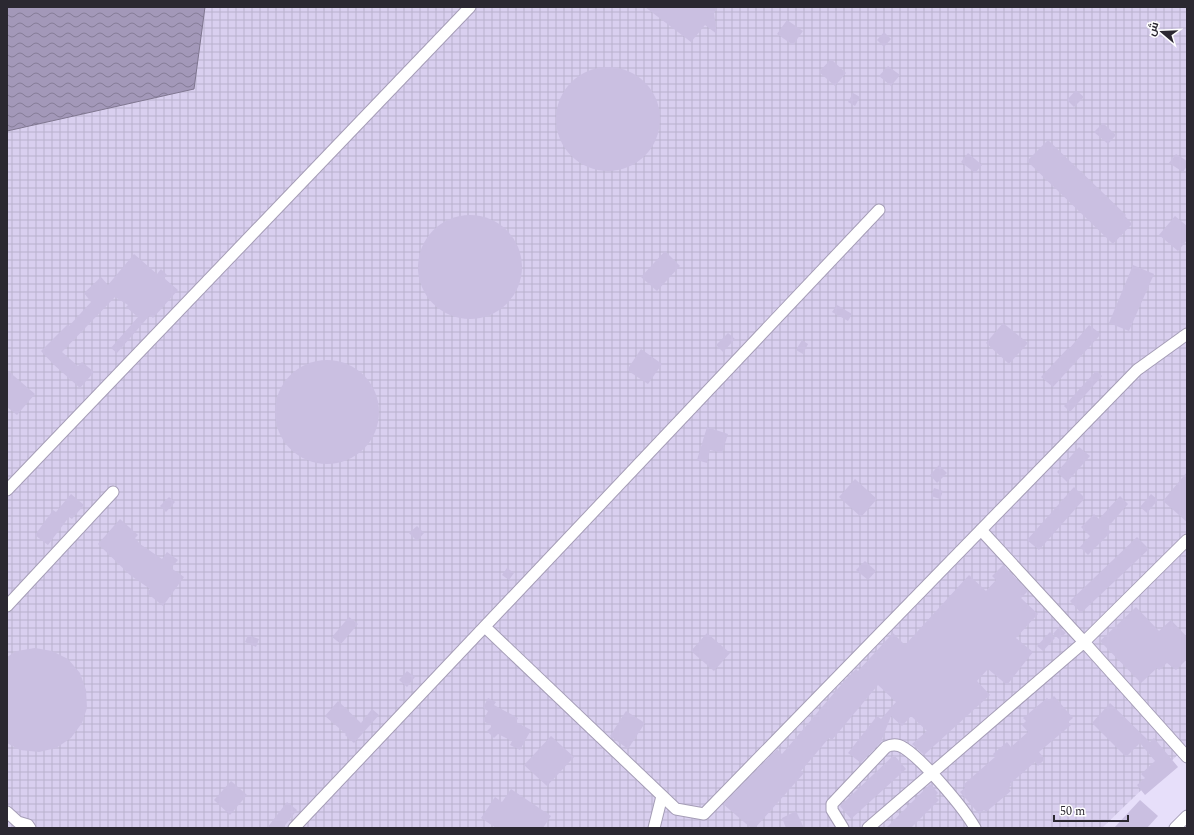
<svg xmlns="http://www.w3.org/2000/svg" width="1194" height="835" font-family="Spectral,Cairo,serif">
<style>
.industrial{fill:url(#industrial-grid)}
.water{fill:url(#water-waves);stroke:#7f7690}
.building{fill:#cabfe1}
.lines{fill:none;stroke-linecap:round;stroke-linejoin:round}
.minor-casing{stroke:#a59db6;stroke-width:13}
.minor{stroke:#fff;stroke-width:11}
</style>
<defs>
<pattern id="industrial-grid" width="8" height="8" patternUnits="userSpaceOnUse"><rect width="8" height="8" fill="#d9cfef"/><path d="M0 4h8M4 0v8" fill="none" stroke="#bab2cd"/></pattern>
<pattern id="water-waves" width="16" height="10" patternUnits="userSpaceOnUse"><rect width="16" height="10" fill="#a398b9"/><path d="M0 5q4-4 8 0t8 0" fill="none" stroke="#857c97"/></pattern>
</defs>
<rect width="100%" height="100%" fill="#e7dffa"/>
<polygon class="industrial" points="205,7 1187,7 1187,746 1102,828 7,828 7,131 194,89"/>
<polygon class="water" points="7,7 205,7 194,89 7,131"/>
<g class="building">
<polygon points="645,7 718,7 714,13 717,34 705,25 691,42"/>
<polygon points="787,20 803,31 793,45 777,34"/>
<polygon points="884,32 891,39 884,47 877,40"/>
<polygon points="831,59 846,73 835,86 819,72"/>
<polygon points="888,66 900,75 891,86 879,76"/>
<circle cx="608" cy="119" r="52"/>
<polygon points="1076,90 1084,97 1074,107 1067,100"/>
<polygon points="853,93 860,97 855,106 848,102"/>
<polygon points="1103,123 1116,135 1108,144 1094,132"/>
<polygon points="1048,140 1126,215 1125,216 1132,224 1113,244 1027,161"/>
<polygon points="968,153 982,165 975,173 961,162"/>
<polygon points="1176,154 1187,161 1187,166 1183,172 1169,163"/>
<circle cx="470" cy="267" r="52"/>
<polygon points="1175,216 1187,226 1187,240 1178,251 1159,235"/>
<polygon points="665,251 680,266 657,291 641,277"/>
<polygon points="134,254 157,274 161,269 167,275 164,278 178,290 153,318 150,315 117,353 111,348 138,317 126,307 128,305 115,297 62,352 78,366 82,362 94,372 80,388 53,364 41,351 68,324 69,326 91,302 84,293 101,277 108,285"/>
<polygon points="1133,265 1154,274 1129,331 1109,323"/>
<polygon points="837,305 852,314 848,321 832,312"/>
<polygon points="1003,323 1028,343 1009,364 986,343"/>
<polygon points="1089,325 1101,334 1053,387 1041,377 1068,348 1069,349"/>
<polygon points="728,333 735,339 723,352 716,345"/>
<polygon points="802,340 808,344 803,354 796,350"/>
<polygon points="641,349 662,364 648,384 627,370"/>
<circle cx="327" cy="412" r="52"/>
<polygon points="7,370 35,394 17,415 7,407"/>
<polygon points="1096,371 1102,376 1070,412 1064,406"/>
<polygon points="707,427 728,434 722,453 710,450 707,463 697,460"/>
<polygon points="1079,447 1090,456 1067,482 1057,472"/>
<polygon points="939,465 947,473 937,483 930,475"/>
<polygon points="1187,472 1187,522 1163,501"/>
<polygon points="855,479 877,499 861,517 839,497"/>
<polygon points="1074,487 1085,498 1039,550 1027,540"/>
<polygon points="934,488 943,491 940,499 931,496"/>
<polygon points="71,494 84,505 72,519 69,517 48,545 35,535 53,510 56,512"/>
<polygon points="1151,494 1158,500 1147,513 1140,507"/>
<polygon points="1120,496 1128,504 1107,528 1111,532 1088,555 1080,547 1090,536 1081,527 1094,514 1099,519"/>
<polygon points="169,497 175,502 166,512 160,506"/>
<polygon points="120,519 138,535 135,538 140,544 162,559 167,552 178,560 171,568 184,577 163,606 147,593 150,589 130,575 98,544"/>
<polygon points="417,526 424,533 417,541 409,533"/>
<polygon points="1137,537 1149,549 1081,613 1070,601"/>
<polygon points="865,561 876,571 868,580 856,570"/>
<polygon points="1003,565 1028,591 1021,598 1038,614 1016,638 1033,652 1007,685 988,669 977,681 990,695 924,755 912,744 927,731 911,716 902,726 891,716 881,742 861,763 848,753 877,716 881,719 896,702 878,685 832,740 829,738 801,771 804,773 755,828 751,828 723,804 777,749 782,754 846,679 856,669 858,671 893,633 905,645 969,575 986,591 996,580 992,576"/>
<polygon points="507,568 514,573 509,580 502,575"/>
<polygon points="1136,607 1159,631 1171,620 1187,637 1187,659 1176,670 1167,663 1159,670 1157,668 1141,683 1100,641"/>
<polygon points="349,617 358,624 341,644 332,637"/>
<polygon points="1059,627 1066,633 1059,639 1053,634"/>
<polygon points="1050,632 1055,638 1043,651 1037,646"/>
<polygon points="707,633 730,653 714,671 691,651"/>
<polygon points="248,635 259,639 256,647 245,642"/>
<polygon points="35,648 52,651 68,659 80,673 86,690 87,708 82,723 71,738 56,748 39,752 20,750 7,743 7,657 17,651"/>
<polygon points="407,671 415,677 407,687 399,680"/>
<polygon points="1054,696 1073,718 1068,722 1071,725 1039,752 1045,759 1038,766 1035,762 1010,784 1012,785 1008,788 1011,791 986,812 984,810 979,814 960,792 965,788 963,785 995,757 993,754 1007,742 1011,747 1028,732 1022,725 1026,721 1023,718 1047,698 1049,700"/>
<polygon points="488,698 496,702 494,705 518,718 516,722 531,730 520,750 510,745 512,741 498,734 494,738 487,731 492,726 483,721 488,711 483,708"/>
<polygon points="338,701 361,723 372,709 379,715 354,743 345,735 346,734 325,716"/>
<polygon points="1110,703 1150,742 1154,738 1178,767 1145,795 1137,785 1145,778 1141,774 1155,761 1140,743 1126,757 1092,723"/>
<polygon points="626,711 645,723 628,749 610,736"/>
<polygon points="551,736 574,757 547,786 524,765"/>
<polygon points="894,755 906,769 851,819 840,806"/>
<polygon points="231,781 247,795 230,815 214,800"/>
<polygon points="930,784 938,793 935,796 939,800 911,828 886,828"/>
<polygon points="511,789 551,816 543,828 496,828 481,818 495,797 502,802"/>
<polygon points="1140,800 1158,816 1147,828 1114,828"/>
<polygon points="287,802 297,810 283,828 267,828"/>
<polygon points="796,811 804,828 786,828 782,818"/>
</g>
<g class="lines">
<g class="minor-casing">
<g id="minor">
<polyline points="7,490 470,7"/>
<polyline points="981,530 1084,642 1187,540"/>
<polyline points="7,606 113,492"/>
<polyline points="485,627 676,809 704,814 1137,370 1187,334"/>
<polyline points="7,812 18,822 28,825 30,828"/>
<polyline points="294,828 879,210"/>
<polyline points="654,828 662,796"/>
<path d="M 843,828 L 832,810 L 832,804 L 886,747 C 892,744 898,744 904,748 C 923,760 964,808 975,828"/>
<polyline points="868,828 1084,642 1187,757"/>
<polyline points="1175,828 1187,816"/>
</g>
</g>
<use href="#minor" class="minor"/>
</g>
<rect width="1194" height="835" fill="none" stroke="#2b2831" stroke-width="16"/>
<g transform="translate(1162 32) rotate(289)" stroke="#ffffff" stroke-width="3" paint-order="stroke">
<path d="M0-3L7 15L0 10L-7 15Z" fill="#2b2831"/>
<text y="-6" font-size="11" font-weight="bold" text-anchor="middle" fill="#2b2831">ش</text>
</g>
<path d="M1054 815v6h74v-6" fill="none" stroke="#2b2831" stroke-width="2"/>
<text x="1060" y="815" font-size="12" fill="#2b2831" stroke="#ffffff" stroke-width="3" paint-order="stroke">50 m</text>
</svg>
